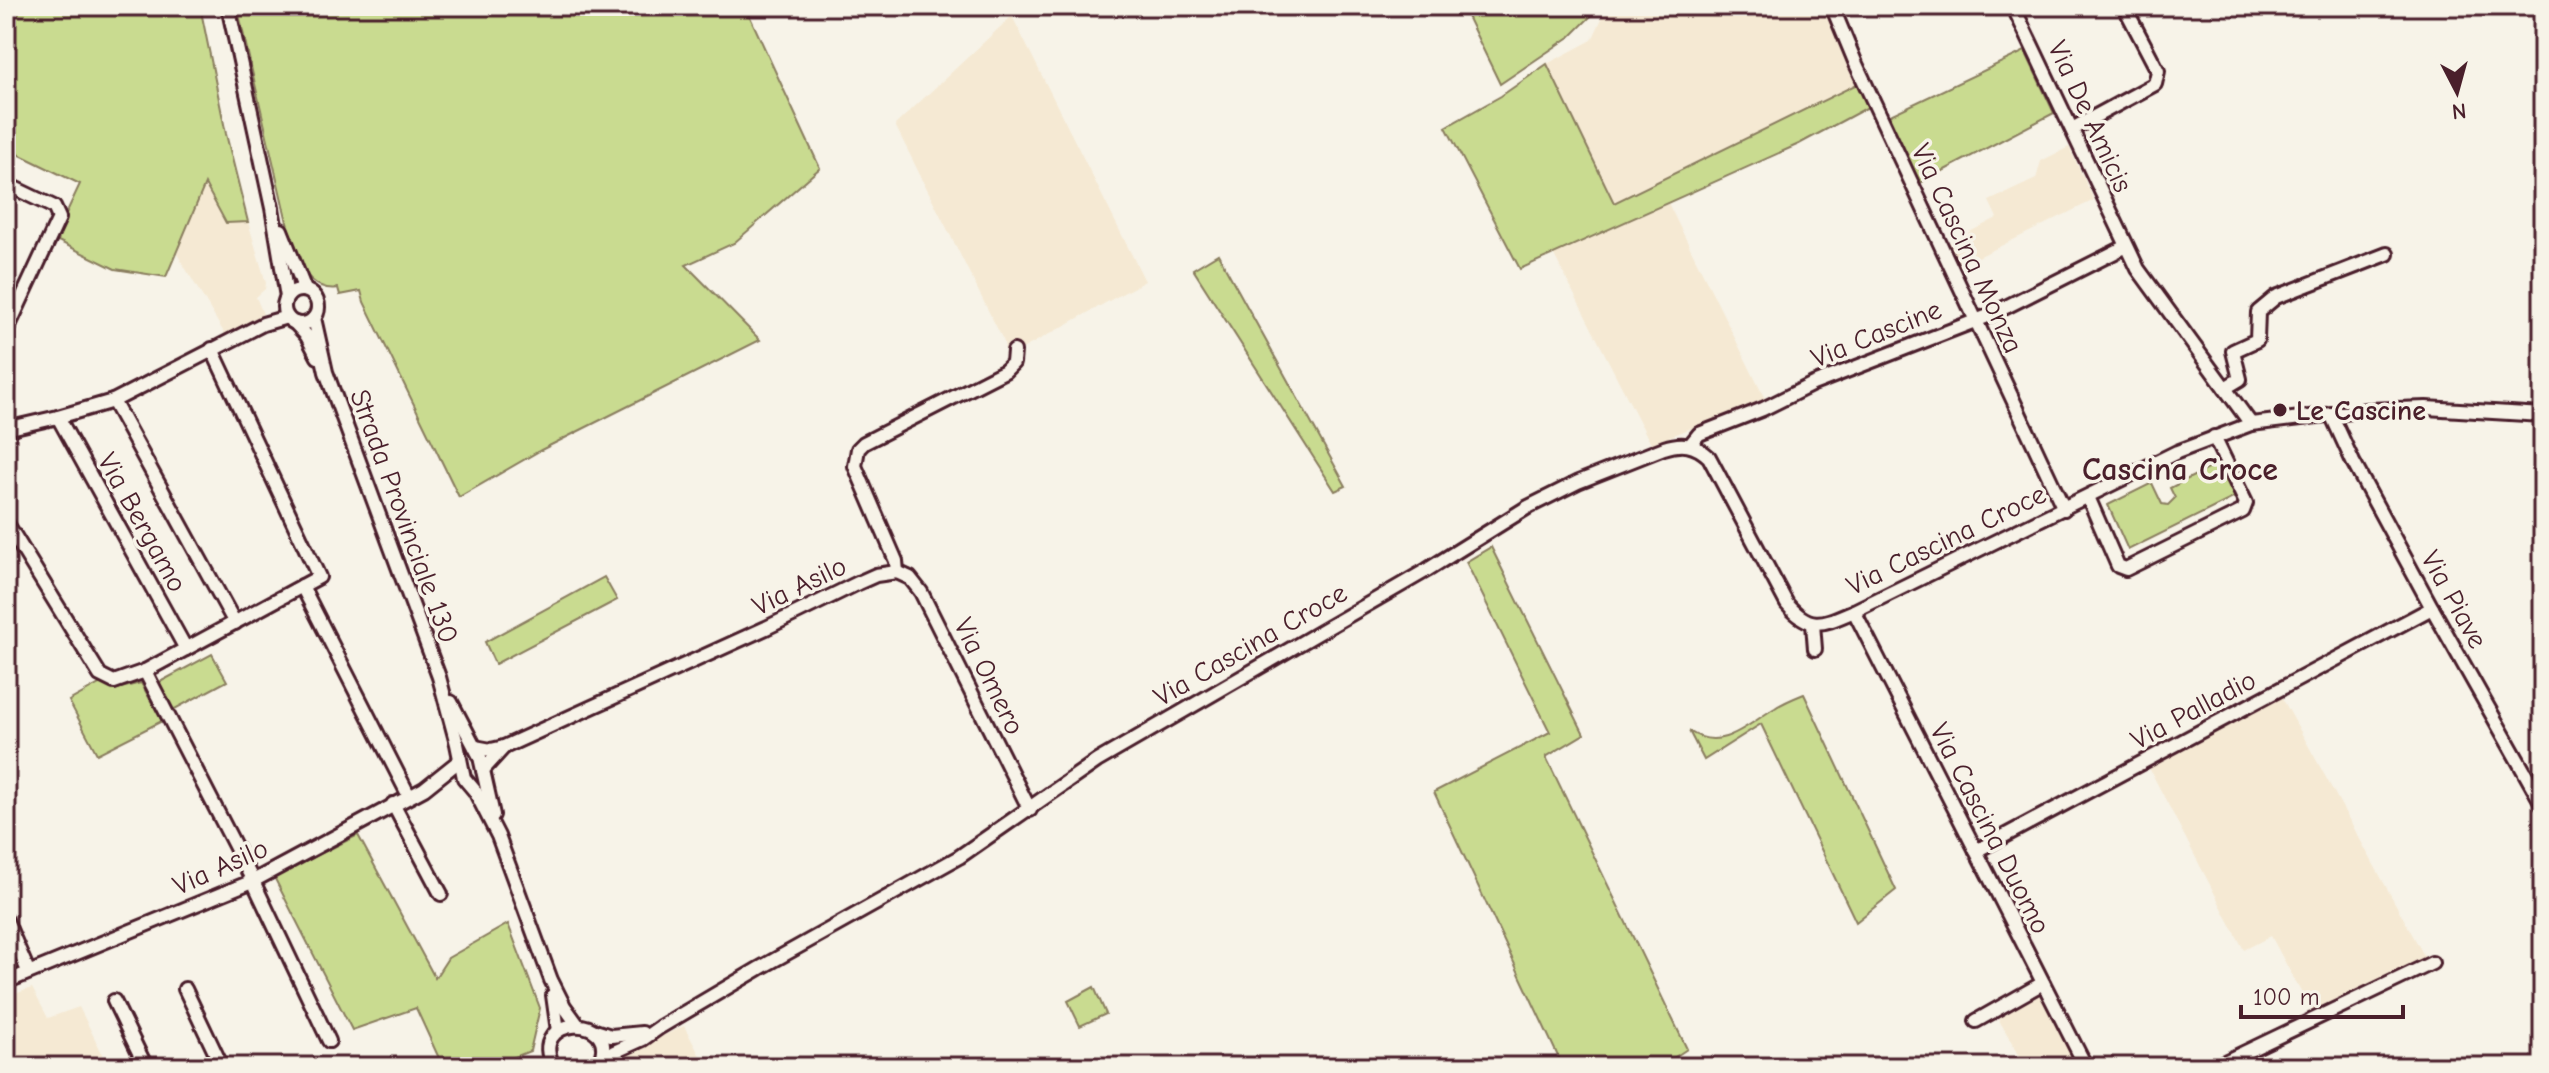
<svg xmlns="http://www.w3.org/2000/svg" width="2549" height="1073" font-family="'Comic Neue',sans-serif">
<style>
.built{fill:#f5e9d3}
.green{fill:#c9db90;stroke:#8a7d5e;stroke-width:2}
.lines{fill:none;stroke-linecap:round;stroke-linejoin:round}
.minor-casing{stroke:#4a1f2b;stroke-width:18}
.minor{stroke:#f7f3e8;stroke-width:12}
.poi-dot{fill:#4a1f2b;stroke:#f7f3e8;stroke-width:3}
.labels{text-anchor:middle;stroke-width:7;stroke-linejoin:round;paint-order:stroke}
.street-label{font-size:28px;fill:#4a1f2b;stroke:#f7f3e8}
.poi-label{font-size:28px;font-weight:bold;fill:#4a1f2b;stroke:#f7f3e8;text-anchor:start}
.quarter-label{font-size:32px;font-weight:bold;fill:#4a1f2b;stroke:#f7f3e8}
</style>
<rect width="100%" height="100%" fill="#f7f3e8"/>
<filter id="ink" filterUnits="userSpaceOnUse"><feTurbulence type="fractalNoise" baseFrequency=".0125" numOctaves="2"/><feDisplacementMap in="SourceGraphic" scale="16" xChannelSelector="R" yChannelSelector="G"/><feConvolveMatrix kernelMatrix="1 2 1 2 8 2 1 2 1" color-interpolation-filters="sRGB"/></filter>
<g filter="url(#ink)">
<g class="built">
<polygon points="1620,6 1827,6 1859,83 1614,203 1547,64 1592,40 1604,14"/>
<polygon points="1012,16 1145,281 1006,358 1004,342 895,125"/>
<polygon points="2069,147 2094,200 1956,268 1953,261 1943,266 1936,249 1997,218 1989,201 2036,179 2041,161"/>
<polygon points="205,183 226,222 248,222 266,283 265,289 256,297 263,314 226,336 177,254"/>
<polygon points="1667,201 1765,399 1651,444 1553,253"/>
<polygon points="2281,696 2427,961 2314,1016 2271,936 2244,950 2148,766"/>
<polygon points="32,988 48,1018 79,1007 109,1067 9,1067 6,1061 6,997"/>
<polygon points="2042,988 2082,1067 2026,1067 1996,1015"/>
<polygon points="684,1026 706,1067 603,1067 608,1061"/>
</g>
<g class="green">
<polygon points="6,6 200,6 226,134 248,222 226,223 205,184 166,277 115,269 54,239 80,184 6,148"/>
<path d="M 237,6 L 745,6 L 820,168 L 734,243 L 686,265 L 760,340 L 541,450 L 459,497 L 364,302 L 361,291 L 340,295 L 338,288 C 316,292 304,273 295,257 Z"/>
<polygon points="1462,6 1601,6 1571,36 1500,84"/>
<polygon points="2025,51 2054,113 1916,185 1886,117"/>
<polygon points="1547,64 1614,203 1859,83 1870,106 1799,144 1520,269 1446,127 1501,96"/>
<polygon points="1218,254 1346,486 1335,491 1193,269"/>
<polygon points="2219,463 2235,497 2128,550 2108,505 2152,483 2162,504 2168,505 2175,498 2170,488"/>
<polygon points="1491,547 1584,734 1546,757 1687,1049 1660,1067 1563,1067 1434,792 1550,732 1466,562"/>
<polygon points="604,577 617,600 495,664 485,642"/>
<polygon points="212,654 227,681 173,710 158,683"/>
<polygon points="101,683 117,689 141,683 162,721 97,754 69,701"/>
<path d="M 1804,694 L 1896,890 L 1856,922 L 1761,724 L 1704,760 L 1689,731 C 1721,753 1748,724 1775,708 C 1784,702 1794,698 1804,694 Z"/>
<polygon points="358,835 435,978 448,958 508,924 540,1008 530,1051 489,1067 443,1067 416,1008 352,1030 274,877"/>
<polygon points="1094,987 1106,1014 1080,1026 1068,1001"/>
</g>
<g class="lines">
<g class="minor-casing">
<g id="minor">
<polyline points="228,6 272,208 287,297"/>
<polyline points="1832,6 1856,64 2064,509"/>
<polyline points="2013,6 2138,269 2251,424"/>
<polyline points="2072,129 2155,84 2158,71 2124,6"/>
<polyline points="6,184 54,207 59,218 6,332"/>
<polyline points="281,230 305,290"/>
<circle cx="301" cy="307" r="17"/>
<polyline points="314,318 326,372 439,677 457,744 464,778 475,791 498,836 551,980 564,1006 577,1024"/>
<polyline points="295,323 307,336 318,357"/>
<polyline points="2225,388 2240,379 2233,351 2257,340 2258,312 2276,297 2387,254"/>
<polyline points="113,401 235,623"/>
<polyline points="2331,414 2353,462 2432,608 2543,805"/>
<polyline points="58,417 186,649"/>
<polyline points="6,429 58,417 113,401 263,324 287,317"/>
<polyline points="1690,445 1699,434 1763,409 1813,384 1988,316 2125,247"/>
<polyline points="2088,497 2118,566 2126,569 2243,511 2246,503 2214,437"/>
<polyline points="6,522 100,675 114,682 145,671 319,577 212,349"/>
<polyline points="897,572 896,561 855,466 858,449 864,443 1005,371 1013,363 1014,351"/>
<polyline points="897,572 910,578 921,592 1030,810"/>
<polyline points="302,586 409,796"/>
<polyline points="1854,611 2086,1067"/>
<polyline points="1813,624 1815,649"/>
<polyline points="145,671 253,881 329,1041"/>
<polyline points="451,702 480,757 493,815"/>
<polyline points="475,747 491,750 504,747 483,770"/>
<polyline points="504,747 766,628 858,583 876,575 897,572"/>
<polyline points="393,804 441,894"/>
<polyline points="1976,851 2432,608"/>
<polyline points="6,920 28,971"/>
<polyline points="6,982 253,881 424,789 459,761"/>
<polyline points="185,989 222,1067"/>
<polyline points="553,995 558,1031"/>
<polyline points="114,1001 146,1067"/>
<polyline points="1976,1021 2043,983"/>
<polyline points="595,1031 611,1036 642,1033"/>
<path d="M 601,1061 L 614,1052 L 643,1039 L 660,1027 L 760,968 L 959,857 L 1097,761 L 1427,570 L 1528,507 L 1578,482 L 1664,448 C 1682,442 1695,444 1709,457 L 1787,604 C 1811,632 1823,624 1854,611 L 2177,452 L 2251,424 L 2368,410 L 2426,408 L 2543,415"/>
<path d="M 554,1067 C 524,1015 624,1010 599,1064"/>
<polyline points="2214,1067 2432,963"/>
</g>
</g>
<use href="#minor" class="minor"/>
</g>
</g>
<circle class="poi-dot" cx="2280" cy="410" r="8"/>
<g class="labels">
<g class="street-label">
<text transform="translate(2091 116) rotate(65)" y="10">Via De Amicis</text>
<text transform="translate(1968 248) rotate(65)" y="10">Via Cascina Monza</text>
<text transform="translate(1876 333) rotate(-22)" y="10">Via Cascine</text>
<text transform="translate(405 516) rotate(70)" y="10">Strada Provinciale 130</text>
<text transform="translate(143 522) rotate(61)" y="10">Via Bergamo</text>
<text transform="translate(1946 539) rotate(-26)" y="10">Via Cascina Croce</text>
<text transform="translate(799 585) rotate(-26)" y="10">Via Asilo</text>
<text transform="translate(2455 599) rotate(61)" y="10">Via Piave</text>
<text transform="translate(1250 644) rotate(-30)" y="10">Via Cascina Croce</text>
<text transform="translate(990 676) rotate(64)" y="10">Via Omero</text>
<text transform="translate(2193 709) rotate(-28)" y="10">Via Palladio</text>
<text transform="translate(1991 828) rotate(63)" y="10">Via Cascina Duomo</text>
<text transform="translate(220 866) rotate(-24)" y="10">Via Asilo</text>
</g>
<g class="poi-label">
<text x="2296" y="420">Le Cascine</text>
</g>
<g class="quarter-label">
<text x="2180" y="480">Cascina Croce</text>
</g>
</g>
<rect width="2549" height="1073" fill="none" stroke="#f7f3e8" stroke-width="32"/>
<rect x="16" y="16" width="2517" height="1041" fill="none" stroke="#4a1f2b" stroke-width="3" filter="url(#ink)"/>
<g transform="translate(2457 92) rotate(174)" stroke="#f7f3e8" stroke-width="6" paint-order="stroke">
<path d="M0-6L14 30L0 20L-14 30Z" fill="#4a1f2b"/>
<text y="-12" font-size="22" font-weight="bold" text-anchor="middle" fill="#4a1f2b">N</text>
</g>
<path d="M2241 1005v12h162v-12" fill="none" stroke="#4a1f2b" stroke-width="4"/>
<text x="2253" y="1005" font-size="24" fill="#4a1f2b" stroke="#f7f3e8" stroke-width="6" paint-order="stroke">100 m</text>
</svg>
